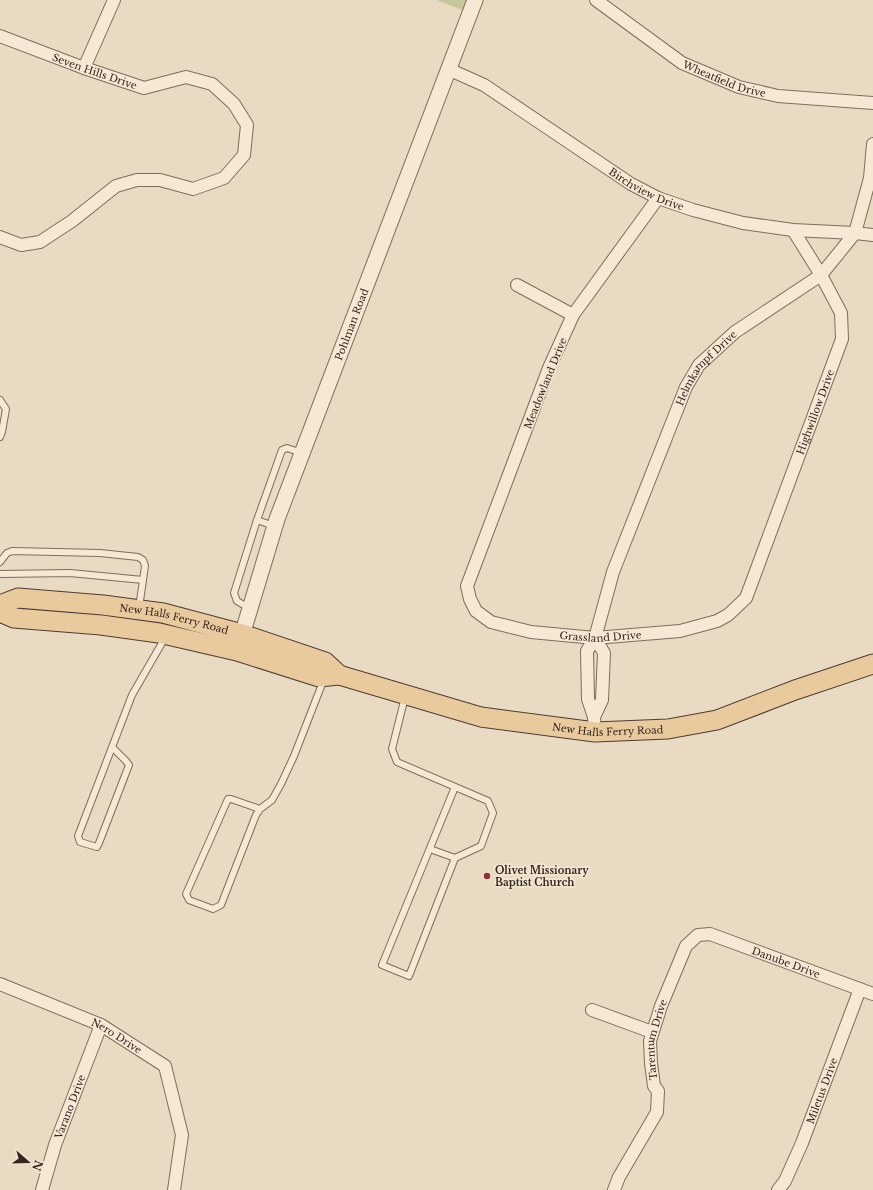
<svg xmlns="http://www.w3.org/2000/svg" width="873" height="1190" font-family="'Libre Baskerville',serif">
<style>
.green{fill:#c5c699}
.lines{fill:none;stroke-linecap:round;stroke-linejoin:round}
.service-casing{stroke:#816c5c;stroke-width:8}
.minor-casing{stroke:#816c5c;stroke-width:14}
.tertiary-casing{stroke:#816c5c;stroke-width:17}
.primary-casing{stroke:#4f3b30;stroke-width:21}
.service{stroke:#f5e8d5;stroke-width:6}
.minor{stroke:#f5e8d5;stroke-width:12}
.tertiary{stroke:#f5e8d5;stroke-width:15}
.primary{stroke:#e9ca9f;stroke-width:19}
.poi-dot{fill:#8a323c;stroke:#f1e5d2;stroke-width:1.5}
.labels{text-anchor:middle;stroke-width:3.5;stroke-linejoin:round;paint-order:stroke}
.street-label{font-size:10px;fill:#33261e;stroke:#f1e5d2}
.poi-label{font-size:10px;font-weight:bold;fill:#33261e;stroke:#f1e5d2;text-anchor:start}
</style>
<rect width="100%" height="100%" fill="#e9dac3"/>
<polygon class="green" points="437,0 469,0 465,11"/>
<g class="lines">
<g class="service-casing">
<g id="service">
<polyline points="0,400 6,409 2,432 0,437"/>
<polyline points="257,520 274,526"/>
<polyline points="0,562 7,553 12,551 100,553 138,557 143,560 145,566 139,608"/>
<polyline points="0,574 70,573 143,580"/>
<polyline points="249,608 237,601 234,593 257,520 282,450 287,448 302,453"/>
<polyline points="405,697 392,749 397,762 488,801 493,813 481,846 455,858 409,976 382,965 455,787"/>
<polyline points="112,747 126,761 129,765 99,843 97,847 80,842 78,836 132,695 166,636"/>
<polyline points="260,809 231,799 228,799 186,894 189,900 213,909 221,905 256,815 260,809 272,800 281,784 294,756 324,679"/>
<polyline points="430,849 455,858"/>
</g>
</g>
<g class="minor-casing">
<g id="minor">
<path id="s1" d="M 596,0 L 682,63 L 739,87 L 778,96 L 873,103"/>
<path id="s2" d="M 0,36 L 84,68 L 144,88 L 186,77 L 212,84 L 234,104 L 247,125 L 244,155 L 224,178 L 193,189 L 160,180 L 137,180 L 116,186 L 72,221 L 40,242 L 21,245 L 0,237"/>
<polyline points="84,68 114,0"/>
<path id="s3" d="M 448,69 L 484,85 L 631,184 L 658,198 L 693,210 L 743,223 L 793,230 L 855,233 L 873,235"/>
<path id="s4" d="M 658,198 L 573,315 L 549,368 L 467,586 L 470,599 L 476,611 L 491,622 L 531,632 L 595,638 L 680,631 L 717,621 L 728,615 L 746,598 L 842,339 L 841,313 L 821,275 L 793,230"/>
<polyline points="517,285 573,315"/>
<polyline points="594,717 602,700 604,653 595,638"/>
<path id="s5" d="M 595,732 L 594,717 L 588,699 L 587,651 L 595,638 L 613,572 L 686,387 L 699,365 L 735,332 L 821,275 L 855,233 L 870,178 L 873,144"/>
<path id="s6" d="M 0,984 L 101,1025 L 165,1066 L 182,1135 L 174,1190"/>
<polyline points="592,1010 652,1032"/>
<path id="s7" d="M 42,1190 L 55,1145 L 101,1025"/>
<path id="s8" d="M 614,1190 L 619,1177 L 657,1112 L 658,1091 L 654,1086 L 651,1063 L 650,1041 L 661,1006 L 686,946 L 698,935 L 710,934 L 873,994"/>
<path id="s9" d="M 778,1190 L 785,1181 L 802,1143 L 860,989"/>
</g>
</g>
<g class="tertiary-casing">
<g id="tertiary">
<path id="s10" d="M 239,645 L 277,519 L 475,0"/>
</g>
</g>
<g class="primary-casing">
<g id="primary">
<path id="s11" d="M 0,605 L 18,598 L 103,605 L 163,613 L 242,634 L 325,662 L 339,675"/>
<path id="s12" d="M 0,612 L 14,618 L 101,625 L 159,633 L 237,651 L 319,677 L 339,675 L 481,717 L 595,732 L 668,729 L 717,720 L 795,690 L 873,664"/>
</g>
</g>
<use href="#service" class="service"/>
<use href="#minor" class="minor"/>
<use href="#tertiary" class="tertiary"/>
<use href="#primary" class="primary"/>
</g>
<circle class="poi-dot" cx="487" cy="876" r="4"/>
<g class="labels">
<g class="street-label">
<text dy="4" stroke="none"><textPath href="#s2" startOffset="101">Seven Hills Drive</textPath></text>
<text dy="4" stroke="none"><textPath href="#s1" startOffset="152">Wheatfield Drive</textPath></text>
<text dy="4" stroke="none"><textPath href="#s3" startOffset="233">Birchview Drive</textPath></text>
<text dy="4" stroke="none"><textPath href="#s10" startOffset="340">Pohlman Road</textPath></text>
<text dy="4" stroke="none"><textPath href="#s5" startOffset="392">Helmkampf Drive</textPath></text>
<text transform="translate(545 383) rotate(-68)" y="4">Meadowland Drive</text>
<text dy="4" stroke="none"><textPath href="#s4" startOffset="946">Highwillow Drive</textPath></text>
<text dy="4" stroke="none"><textPath href="#s11" startOffset="177">New Halls Ferry Road</textPath></text>
<text dy="4" stroke="none"><textPath href="#s4" startOffset="592">Grassland Drive</textPath></text>
<text dy="4" stroke="none"><textPath href="#s12" startOffset="623">New Halls Ferry Road</textPath></text>
<text dy="4" stroke="none"><textPath href="#s8" startOffset="373">Danube Drive</textPath></text>
<text dy="4" stroke="none"><textPath href="#s6" startOffset="128">Nero Drive</textPath></text>
<text dy="4" stroke="none"><textPath href="#s8" startOffset="164">Tarentum Drive</textPath></text>
<text dy="4" stroke="none"><textPath href="#s9" startOffset="109">Miletus Drive</textPath></text>
<text dy="4" stroke="none"><textPath href="#s7" startOffset="88">Varano Drive</textPath></text>
</g>
<g class="poi-label">
<text x="495" y="874">Olivet Missionary<tspan x="495" dy="12">Baptist Church</tspan></text>
</g>
</g>
<g transform="translate(28 1162) rotate(110)" stroke="#f1e5d2" stroke-width="3" paint-order="stroke">
<path d="M0-3L7 15L0 10L-7 15Z" fill="#33261e"/>
<text y="-6" font-size="11" font-weight="bold" text-anchor="middle" fill="#33261e">N</text>
</g>
</svg>
